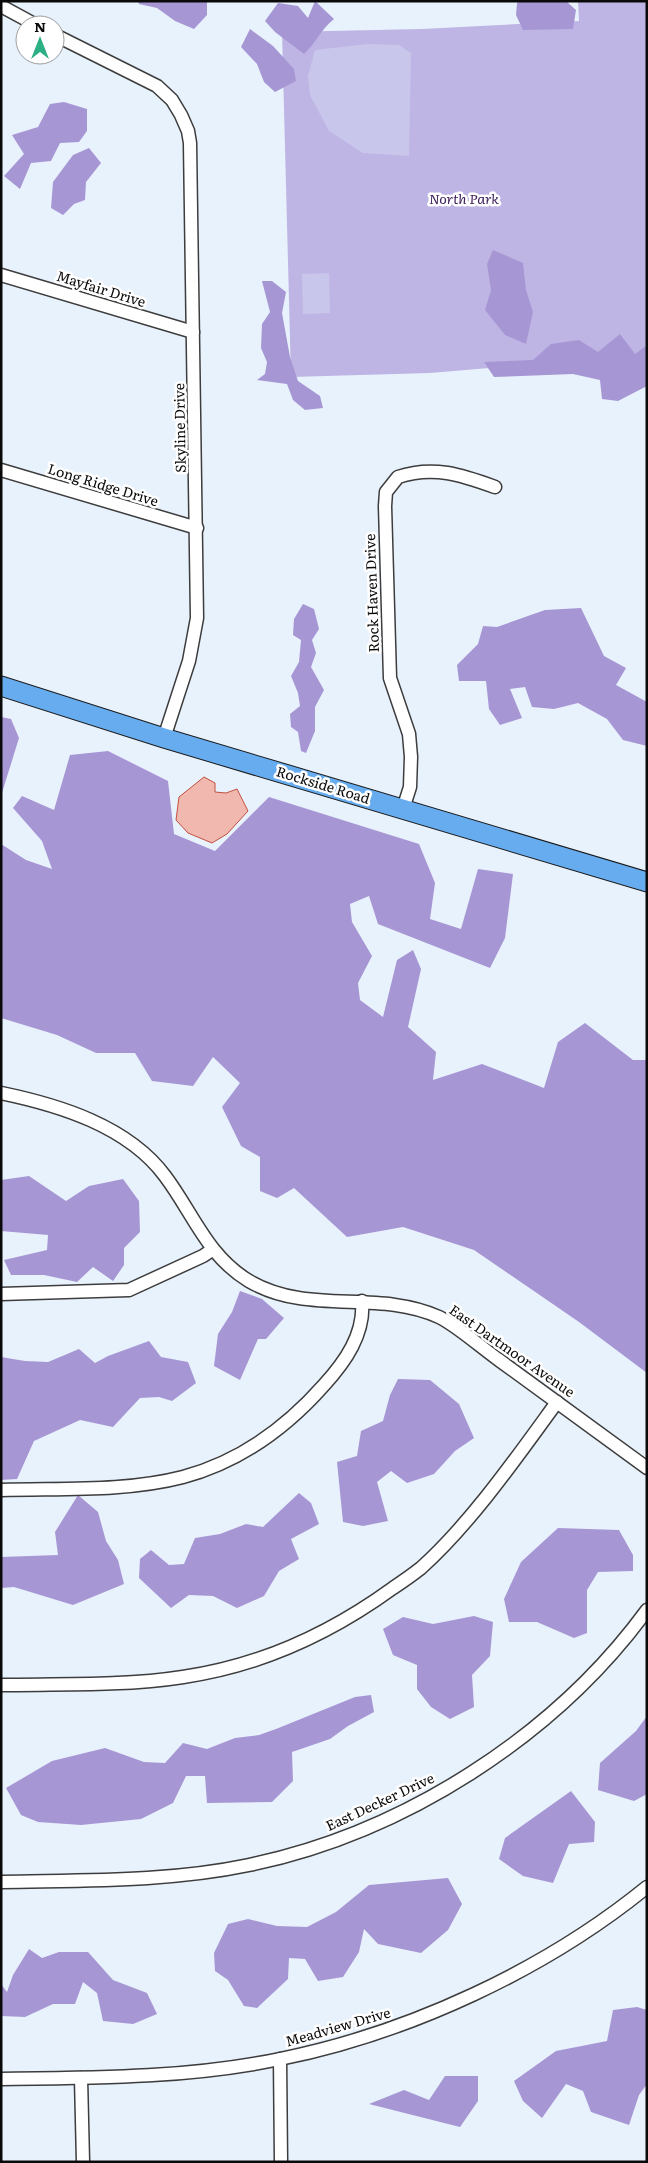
<svg xmlns="http://www.w3.org/2000/svg" width="648" height="2163" font-family="Literata,serif">
<style>
.green{fill:#bfb5e4}
.forest{fill:#a796d4}
.pitch{fill:#c9c6ec}
.water{fill:#f1b8b0;stroke:#c34f3d}
.lines{fill:none;stroke-linecap:round;stroke-linejoin:round}
.minor-casing{stroke:#3d3d3d;stroke-width:15}
.primary-casing{stroke:#1b1b1b;stroke-width:21}
.minor{stroke:#fff;stroke-width:12}
.primary{stroke:#67acef;stroke-width:19}
.labels{text-anchor:middle;stroke-width:5;stroke-linejoin:round;paint-order:stroke}
.park-label{font-size:14px;font-style:italic;fill:#3f205b;stroke:#fff}
.street-label{font-size:14px;fill:#0a0a0a;stroke:#fff}
</style>
<rect width="100%" height="100%" fill="#e8f2fd"/>
<polygon class="green" points="578,1 647,1 647,355 430,373 291,377 282,32 422,29 579,21"/>
<g class="forest">
<polygon points="138,1 207,1 207,15 194,29 175,21 157,8 139,4"/>
<path d="M 315,1 L 334,19 C 320,30 317,42 304,54 L 275,32 L 265,21 L 278,3 L 298,6 L 308,18 Z"/>
<polygon points="519,1 566,1 576,10 573,29 523,30 516,15 517,3"/>
<polygon points="250,29 273,46 294,69 296,81 275,92 264,82 257,64 241,47"/>
<polygon points="64,102 87,109 87,131 79,142 60,143 51,161 31,163 20,189 4,176 24,154 12,135 38,127 50,104"/>
<polygon points="89,148 101,163 86,182 85,200 74,204 63,215 51,208 53,182 73,155"/>
<polygon points="493,250 523,263 526,290 533,312 526,344 505,335 485,310 491,290 487,264"/>
<polygon points="262,281 272,281 286,292 282,313 290,357 298,381 320,396 323,408 305,410 293,400 287,384 257,380 265,374 267,362 261,348 262,324 270,312"/>
<polygon points="620,334 635,354 647,345 647,388 645,387 618,401 602,399 600,380 573,374 494,377 484,362 533,360 551,344 579,340 598,352"/>
<polygon points="303,604 314,609 319,629 312,640 316,653 311,667 324,690 315,707 315,731 306,753 301,751 298,732 291,727 290,714 300,706 298,693 291,676 299,662 301,640 293,635 294,619"/>
<polygon points="581,608 604,656 626,668 616,685 647,702 647,746 623,740 607,719 578,703 554,709 532,707 525,687 510,689 522,718 500,725 489,709 486,681 459,681 457,665 478,644 483,626 497,627 545,610"/>
<polygon points="1,717 11,719 19,738 1,796"/>
<polygon points="108,751 168,781 174,834 215,851 269,797 419,844 435,883 430,919 461,929 478,869 513,874 505,938 490,968 378,924 369,896 350,904 352,922 372,956 358,983 360,1000 383,1017 397,960 413,950 421,969 408,1027 436,1052 433,1080 482,1064 544,1088 558,1042 585,1023 633,1060 647,1060 647,1373 579,1322 474,1250 403,1227 347,1237 294,1188 277,1198 260,1191 260,1157 241,1146 222,1107 240,1083 213,1057 193,1086 152,1081 135,1053 96,1053 57,1035 1,1018 1,844 26,860 52,869 42,841 13,808 22,796 54,810 70,755"/>
<polygon points="29,1176 66,1201 89,1186 123,1179 139,1201 140,1232 124,1248 124,1265 113,1281 93,1267 77,1282 44,1275 11,1275 4,1260 47,1250 48,1235 1,1231 1,1180"/>
<polygon points="240,1291 262,1299 284,1318 266,1339 258,1339 240,1380 214,1366 218,1334 232,1312"/>
<polygon points="149,1341 161,1357 188,1362 196,1383 172,1401 159,1397 140,1398 113,1427 80,1420 34,1441 17,1479 1,1480 1,1357 25,1361 48,1362 79,1349 95,1363 108,1356"/>
<polygon points="398,1379 430,1380 459,1404 474,1438 455,1451 434,1474 407,1483 391,1471 377,1482 388,1521 363,1526 343,1522 337,1462 357,1456 361,1431 383,1421 390,1395"/>
<polygon points="299,1493 311,1503 319,1524 291,1539 299,1559 279,1571 264,1596 237,1608 213,1596 189,1595 171,1608 139,1578 140,1559 151,1550 169,1565 184,1564 195,1538 220,1534 246,1524 263,1527"/>
<polygon points="78,1495 98,1512 106,1541 118,1560 124,1584 73,1605 14,1587 1,1588 1,1557 58,1555 55,1532"/>
<polygon points="558,1528 619,1530 633,1555 633,1571 598,1572 587,1590 587,1633 574,1638 537,1622 509,1622 504,1599 521,1562"/>
<polygon points="474,1616 493,1622 490,1656 472,1675 474,1707 450,1719 431,1707 417,1689 417,1665 393,1655 383,1629 403,1617 433,1624"/>
<polygon points="371,1695 374,1712 348,1726 330,1739 292,1752 293,1781 272,1802 207,1803 205,1776 186,1776 173,1803 141,1819 81,1825 38,1822 21,1815 6,1788 52,1761 105,1748 144,1762 165,1763 183,1743 207,1749 235,1738 259,1735 276,1729 355,1697"/>
<polygon points="647,1716 647,1794 634,1801 598,1790 600,1763 636,1731"/>
<polygon points="571,1791 595,1822 594,1842 569,1844 553,1883 523,1876 499,1859 505,1838"/>
<polygon points="448,1878 462,1904 448,1930 421,1953 378,1944 364,1929 359,1952 343,1977 318,1981 305,1959 289,1958 288,1979 257,2008 244,2006 228,1980 215,1971 214,1953 228,1924 248,1919 277,1926 307,1927 336,1912 369,1885"/>
<polygon points="29,1949 42,1958 59,1952 88,1952 113,1980 147,1993 157,2014 133,2024 103,2021 97,1993 83,1982 75,2004 53,2004 25,2017 1,2016 1,1984 7,1992 13,1975"/>
<polygon points="637,2007 647,2010 647,2084 639,2095 629,2125 591,2112 583,2091 566,2084 542,2118 523,2101 514,2081 556,2051 607,2041 613,2010"/>
<polygon points="445,2076 478,2076 478,2101 460,2127 369,2104 404,2090 429,2100"/>
</g>
<g class="pitch">
<polygon points="368,44 399,45 411,53 409,156 363,153 329,131 310,95 308,76 315,50"/>
<polygon points="329,273 330,313 303,314 302,274"/>
</g>
<polygon class="water" points="204,777 215,783 215,792 226,793 237,789 248,811 227,834 212,843 188,833 176,820 179,797"/>
<g class="lines">
<g class="minor-casing">
<g id="minor">
<polyline points="1,6 36,25"/>
<polyline points="55,35 157,86 172,100 181,115 188,131 190,143 197,618 189,661 164,738"/>
<polyline points="1,275 193,332"/>
<polyline points="1,470 197,528"/>
<path d="M 403,809 L 410,787 L 411,757 L 409,734 L 390,678 L 385,506 L 386,492 L 398,477 C 433,465 462,475 495,487"/>
<path d="M 1,1093 C 59,1105 128,1126 165,1176 C 193,1213 207,1256 249,1281 C 309,1316 377,1289 439,1317 C 456,1325 482,1348 499,1360 C 549,1396 598,1432 647,1468"/>
<polyline points="1,1294 129,1290 203,1256 212,1250"/>
<path d="M 1,1490 C 61,1488 125,1492 183,1477 C 239,1462 286,1428 324,1385 C 345,1362 365,1334 362,1301"/>
<path d="M 1,1685 C 59,1684 126,1686 183,1677 C 259,1666 331,1633 393,1588 C 402,1582 412,1575 421,1568 C 471,1523 517,1457 557,1402"/>
<path d="M 1,1882 C 84,1880 168,1882 249,1865 C 403,1833 554,1737 647,1610"/>
<polyline points="280,2059 281,2162"/>
<polyline points="81,2078 83,2162"/>
<path d="M 1,2079 C 94,2078 189,2078 280,2059 C 409,2033 545,1970 647,1887"/>
</g>
</g>
<g class="primary-casing">
<polyline id="primary" points="1,686 164,738 647,882"/>
</g>
<use href="#minor" class="minor"/>
<use href="#primary" class="primary"/>
</g>
<g class="labels">
<g class="park-label">
<text x="464" y="204">North Park</text>
</g>
<g class="street-label">
<text transform="translate(101 289) rotate(17)" y="5">Mayfair Drive</text>
<text transform="translate(180 428) rotate(-91)" y="5">Skyline Drive</text>
<text transform="translate(103 485) rotate(17)" y="5">Long Ridge Drive</text>
<text transform="translate(372 593) rotate(-92)" y="5">Rock Haven Drive</text>
<text transform="translate(323 785) rotate(17)" y="5">Rockside Road</text>
<text transform="translate(512 1351) rotate(35)" y="5">East Dartmoor Avenue</text>
<text transform="translate(380 1802) rotate(-25)" y="5">East Decker Drive</text>
<text transform="translate(338 2027) rotate(-16)" y="5">Meadview Drive</text>
</g>
</g>
<rect width="648" height="2163" fill="none" stroke="#0a0a0a" stroke-width="5"/>
<g transform="translate(40 40)"><circle r="24" fill="#ffffff" stroke="#9d9d9d"/>
<path d="M0-4L9 19L0 12L-9 19Z" fill="#2daf86"/>
<text y="-8" font-size="14" font-weight="bold" text-anchor="middle" fill="#0a0a0a">N</text>
</g>
</svg>
